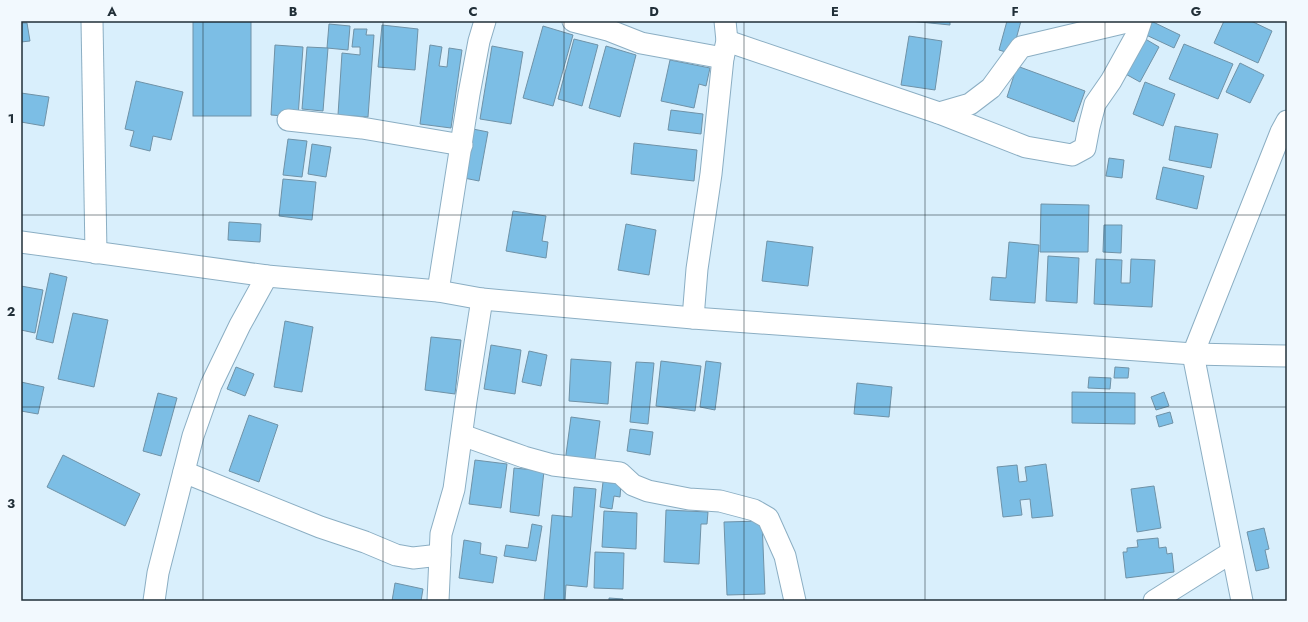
<svg xmlns="http://www.w3.org/2000/svg" width="1308" height="622" font-family="Jost,sans-serif">
<style>
.building{fill:#7cbee5;stroke:#6f92a7}
.lines{fill:none;stroke-linecap:round;stroke-linejoin:round}
.minor-casing{stroke:#8baec3;stroke-width:23}
.minor{stroke:#fff;stroke-width:21}
.grid{fill:none;stroke:#212f38;stroke-width:1;stroke-opacity:0.55}
.neatline{fill:none;stroke:#212f38;stroke-width:1.5}
.grid-label{font-size:13px;text-anchor:middle;font-weight:bold;fill:#212f38}
</style>
<rect width="100%" height="100%" fill="#d9effc"/>
<g class="building">
<rect x="193" y="21" width="58" height="95"/>
<polygon points="910,21 950,21 950,25"/>
<polygon points="1007,21 1021,21 1012,54 999,50"/>
<polygon points="1151,21 1180,35 1174,48 1144,34"/>
<polygon points="1224,21 1251,21 1272,31 1258,63 1214,43"/>
<polygon points="21,23 27,23 30,41 21,42"/>
<polygon points="329,24 350,26 348,50 327,48"/>
<polygon points="382,25 418,29 415,70 378,67"/>
<polygon points="543,26 573,35 553,106 523,98"/>
<polygon points="354,29 367,29 366,35 374,35 368,117 338,115 342,53 360,55 360,47 352,47"/>
<polygon points="909,36 942,41 935,90 901,85"/>
<polygon points="1142,37 1159,47 1140,82 1122,72"/>
<polygon points="574,39 598,45 582,106 558,99"/>
<polygon points="1184,44 1233,64 1218,99 1169,79"/>
<polygon points="275,45 303,47 298,117 271,115"/>
<polygon points="430,45 442,47 439,66 447,67 449,48 462,50 451,128 420,124"/>
<polygon points="492,46 523,52 511,124 480,119"/>
<polygon points="606,46 636,55 620,117 589,108"/>
<polygon points="307,47 328,48 323,111 302,109"/>
<polygon points="670,60 710,68 706,86 699,84 694,108 661,101"/>
<polygon points="1240,63 1264,75 1250,103 1226,92"/>
<polygon points="1017,66 1085,91 1074,122 1007,97"/>
<polygon points="136,81 183,92 171,140 153,136 150,151 130,146 134,131 125,129"/>
<polygon points="1145,82 1175,94 1163,126 1133,114"/>
<polygon points="21,93 49,97 44,126 21,122"/>
<polygon points="671,110 703,114 701,134 668,130"/>
<polygon points="1175,126 1218,134 1211,168 1169,160"/>
<polygon points="473,129 488,132 479,181 464,178"/>
<polygon points="288,139 307,141 302,177 283,175"/>
<polygon points="634,143 697,150 694,181 631,174"/>
<polygon points="312,144 331,147 326,177 308,174"/>
<polygon points="1109,158 1124,160 1122,178 1106,176"/>
<polygon points="1163,167 1204,176 1197,209 1156,199"/>
<polygon points="283,179 316,182 312,220 279,216"/>
<polygon points="1041,204 1089,205 1088,252 1040,252"/>
<polygon points="513,211 546,216 542,241 548,242 546,258 506,251"/>
<polygon points="229,222 261,224 260,242 228,240"/>
<polygon points="626,224 656,230 649,275 618,270"/>
<polygon points="1104,225 1122,225 1121,253 1103,252"/>
<polygon points="767,241 813,247 808,286 762,281"/>
<polygon points="1009,242 1039,245 1035,303 990,300 992,277 1006,278"/>
<polygon points="1048,256 1079,258 1077,303 1046,301"/>
<polygon points="1096,259 1122,260 1121,283 1130,283 1131,259 1155,260 1152,307 1094,304"/>
<polygon points="50,273 67,277 53,343 36,339"/>
<polygon points="21,286 43,290 35,333 21,330"/>
<polygon points="73,313 108,320 94,387 58,379"/>
<polygon points="285,321 313,327 302,392 274,387"/>
<polygon points="431,337 461,340 455,394 425,390"/>
<polygon points="491,345 521,350 515,394 484,389"/>
<polygon points="529,351 547,355 541,386 522,382"/>
<polygon points="571,359 611,362 608,404 569,401"/>
<polygon points="661,361 701,366 695,411 656,406"/>
<polygon points="706,361 721,363 715,410 700,407"/>
<polygon points="636,362 654,363 648,424 630,422"/>
<polygon points="236,367 254,374 245,396 227,389"/>
<polygon points="1115,367 1129,368 1128,378 1114,378"/>
<polygon points="1089,377 1111,378 1110,389 1088,388"/>
<polygon points="21,382 44,387 38,414 21,411"/>
<polygon points="857,383 892,387 889,417 854,414"/>
<polygon points="1072,392 1135,393 1135,424 1072,423"/>
<polygon points="1164,392 1169,406 1156,410 1151,397"/>
<polygon points="158,393 177,398 161,456 143,451"/>
<polygon points="1170,412 1173,423 1159,427 1156,416"/>
<polygon points="249,415 278,425 259,482 229,471"/>
<polygon points="571,417 600,421 594,466 565,462"/>
<polygon points="630,429 653,432 650,455 627,451"/>
<polygon points="63,455 140,494 125,526 47,487"/>
<polygon points="475,460 507,464 501,508 469,504"/>
<polygon points="1046,464 1053,516 1032,518 1030,499 1020,500 1022,515 1003,517 997,467 1017,465 1019,482 1027,481 1025,467"/>
<polygon points="514,468 544,471 539,516 510,512"/>
<polygon points="603,482 621,484 620,497 614,496 612,509 600,507"/>
<polygon points="1154,486 1161,528 1137,532 1131,489"/>
<polygon points="574,487 596,489 587,587 566,585 565,601 544,601 552,515 572,517"/>
<polygon points="666,510 708,512 707,524 701,524 699,564 664,562"/>
<polygon points="604,511 637,513 636,549 602,547"/>
<polygon points="762,521 765,594 727,595 724,522"/>
<polygon points="532,524 542,526 536,561 504,556 506,545 528,548"/>
<polygon points="1264,528 1269,549 1265,550 1269,568 1256,571 1247,532"/>
<polygon points="1158,538 1159,548 1166,547 1167,554 1172,553 1174,572 1126,578 1123,552 1127,552 1127,548 1138,547 1137,540"/>
<polygon points="464,540 481,543 480,554 497,557 493,583 459,578"/>
<polygon points="595,552 624,553 623,589 594,588"/>
<polygon points="395,583 423,589 421,601 392,601"/>
<polygon points="609,598 623,599 623,601 609,601"/>
</g>
<g class="lines">
<g class="minor-casing">
<g id="minor">
<polyline points="92,21 96,253"/>
<polyline points="573,21 608,30 641,43 723,58"/>
<polyline points="727,41 939,113 1026,147 1072,155 1085,148 1089,127 1095,104 1111,81 1136,36 1141,21"/>
<polyline points="939,113 970,104 991,88 1021,47 1131,21"/>
<polyline points="288,120 362,128 462,145"/>
<polyline points="21,242 267,276 438,291 482,299 693,318 1193,354 1287,356"/>
<polyline points="438,291 469,94 479,41 485,21"/>
<polyline points="693,318 697,269 711,174 723,58 727,41 725,21"/>
<polyline points="462,435 524,457 553,465 620,473 633,485 648,491 689,499 720,501 754,510 768,518 785,556 795,601"/>
<polyline points="184,472 320,527 365,542 396,555 413,558 440,555"/>
<polyline points="154,601 158,573 193,436 211,385 240,325 267,276"/>
<polyline points="438,601 441,534 454,489 466,401 482,299"/>
<polyline points="1154,601 1232,552"/>
<polyline points="1242,601 1193,354 1281,132 1287,121"/>
</g>
</g>
<use href="#minor" class="minor"/>
</g>
<path class="grid" d="M 203,21 L 203,601M 383,21 L 383,601M 564,21 L 564,601M 744,21 L 744,601M 925,21 L 925,601M 1105,21 L 1105,601M 21,215 L 1287,215M 21,407 L 1287,407"/>
<rect width="1308" height="622" fill="none" stroke="#f2f9fe" stroke-width="44"/>
<rect x="22" y="22" width="1264" height="578" class="neatline"/>
<g class="grid-label">
<text x="112" y="16">A</text>
<text x="293" y="16">B</text>
<text x="473" y="16">C</text>
<text x="654" y="16">D</text>
<text x="835" y="16">E</text>
<text x="1015" y="16">F</text>
<text x="1196" y="16">G</text>
<text x="11" y="123">1</text>
<text x="11" y="316">2</text>
<text x="11" y="508">3</text>
</g>
</svg>
